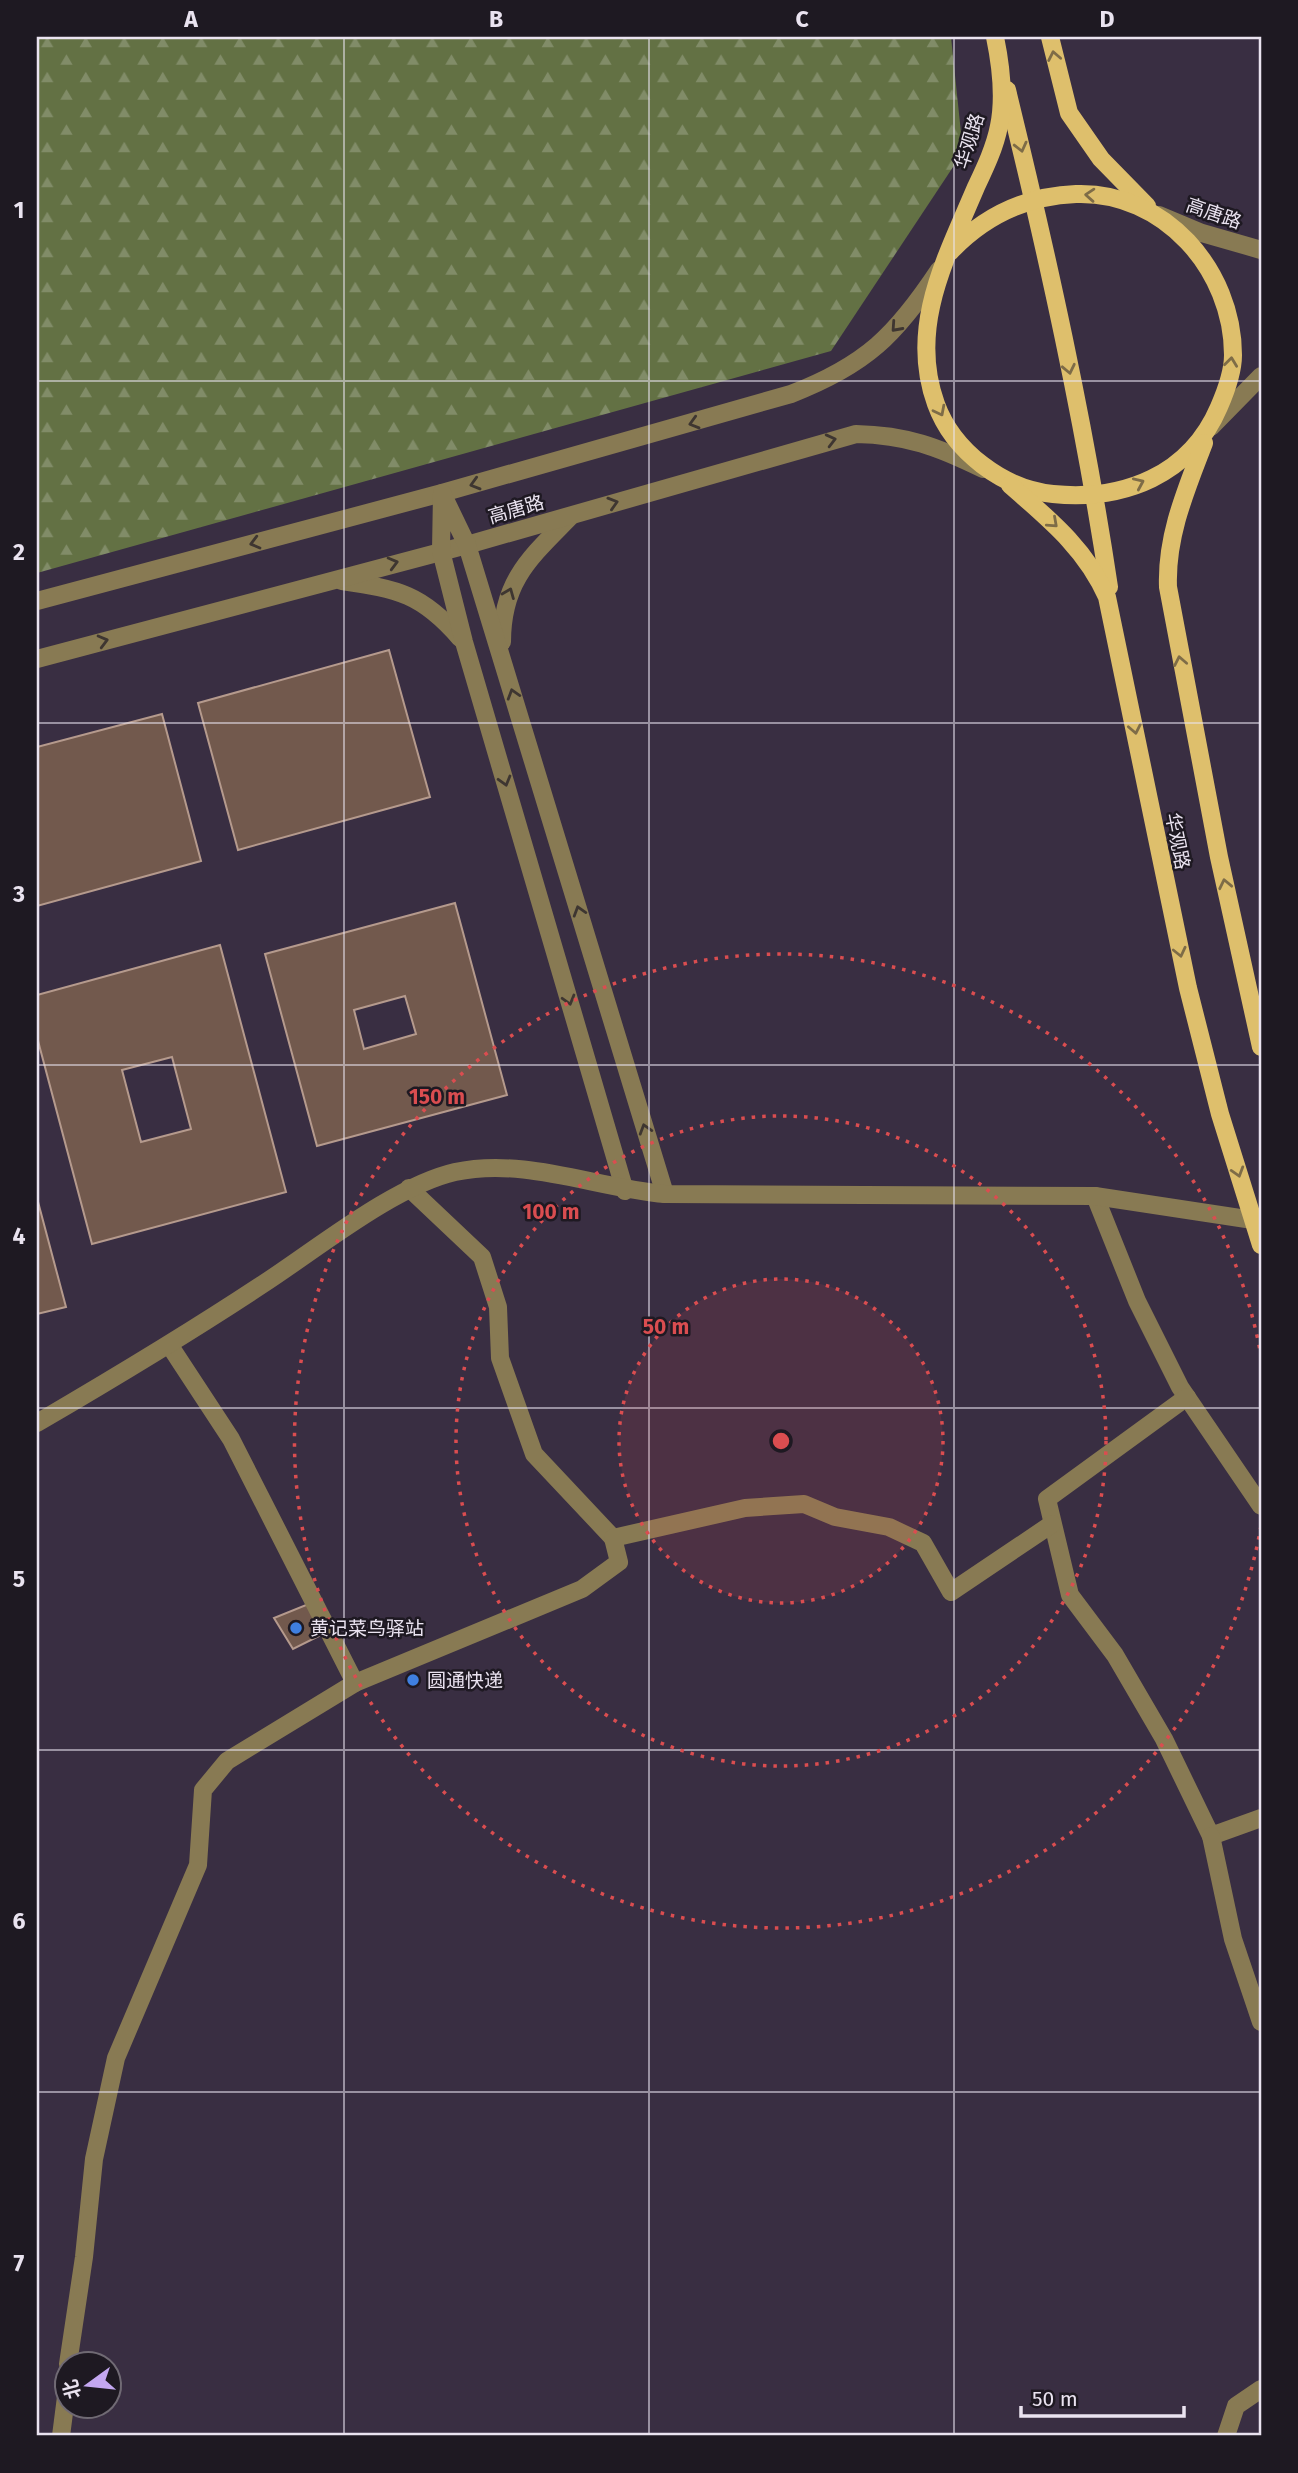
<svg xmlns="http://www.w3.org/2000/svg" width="1298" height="2473" font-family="'Fira Sans','Noto Sans SC',sans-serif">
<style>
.forest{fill:url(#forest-firs)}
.building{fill:#72594d;stroke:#b59a8d;stroke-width:2;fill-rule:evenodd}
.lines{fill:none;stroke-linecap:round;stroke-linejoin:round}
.minor{stroke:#887a53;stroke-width:18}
.major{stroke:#debf6c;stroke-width:18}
.oneway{stroke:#7e6c47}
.oneway2{stroke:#3e3631}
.grid{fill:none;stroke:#eae3f0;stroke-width:2;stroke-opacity:0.55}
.ring{fill:none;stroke:#da4d50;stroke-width:3.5;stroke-dasharray:3.5 7}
.shop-dot{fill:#3f7fe0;stroke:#1e1922;stroke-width:2.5}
.labels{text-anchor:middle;stroke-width:5;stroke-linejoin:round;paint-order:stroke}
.street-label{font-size:19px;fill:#eae3f0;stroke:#1e1922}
.poi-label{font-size:19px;fill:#eae3f0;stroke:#1e1922;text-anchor:start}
.centre{fill:#da4d50;stroke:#1e1922;stroke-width:3.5}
.ring-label{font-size:21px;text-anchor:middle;font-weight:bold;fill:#da4d50;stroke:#1e1922;stroke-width:5;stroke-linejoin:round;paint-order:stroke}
.neatline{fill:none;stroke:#eae3f0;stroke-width:2.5}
.grid-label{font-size:23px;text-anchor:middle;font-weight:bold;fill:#eae3f0}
</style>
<defs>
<pattern id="forest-firs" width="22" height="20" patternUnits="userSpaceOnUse" patternTransform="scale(1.75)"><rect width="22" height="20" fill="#637144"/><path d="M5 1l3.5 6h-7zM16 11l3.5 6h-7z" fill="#818c68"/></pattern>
</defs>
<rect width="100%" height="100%" fill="#392e42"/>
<polygon class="forest" points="37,37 951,37 963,152 831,351 37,573"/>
<g class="building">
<polygon points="389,650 430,797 238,850 198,703"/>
<polygon points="162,714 201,861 37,906 37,747"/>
<path d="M 455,903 L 507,1095 L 317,1146 L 265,954 ZM 405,996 L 416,1034 L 364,1049 L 354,1010 Z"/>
<path d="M 220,945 L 286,1192 L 92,1244 L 37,1037 L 37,995 ZM 172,1057 L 191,1129 L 141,1142 L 122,1070 Z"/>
<polygon points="37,1198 66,1307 37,1314"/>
<polygon points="311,1603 325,1633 293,1649 274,1618"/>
</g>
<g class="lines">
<g class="minor">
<polyline points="1159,215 1202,233 1261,250"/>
<polyline points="1211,427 1261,376"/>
<path d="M 342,581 C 398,589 422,594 460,638"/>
<path d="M 37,601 L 442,493 L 791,394 C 866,365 896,335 939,270"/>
<path d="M 502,642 C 502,580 531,557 571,516"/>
<path d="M 37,659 L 467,545 L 856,434 C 907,435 938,447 983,469"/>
<polyline points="409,1188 482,1257 498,1307 500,1358 534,1454 613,1538"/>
<polyline points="625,1191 464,642 441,551 442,493 467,545 665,1194"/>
<polyline points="1095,1196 1137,1301 1180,1387 1261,1506"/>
<polyline points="170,1346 231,1439 355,1683"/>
<polyline points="1187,1397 1047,1499 1070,1595 1115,1655 1164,1739 1211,1836 1261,1818"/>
<path d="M 37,1423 C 114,1378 189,1333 263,1284 C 317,1249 394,1186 455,1172 C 525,1157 596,1188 665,1194 L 1095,1196 L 1253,1220"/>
<polyline points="1211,1836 1233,1939 1261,2022"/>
<polyline points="68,2364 84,2257 94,2159 116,2058 198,1865 203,1790 227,1761 355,1683 582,1589 619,1562 613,1538 745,1508 804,1504 835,1517 889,1527 923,1543 951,1592 1052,1524"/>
<polyline points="61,2436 66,2397"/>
<polyline points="1226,2436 1236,2406 1261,2389"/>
</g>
<g class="major">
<polyline points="1050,37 1069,113 1101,159 1147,206"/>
<path d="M 1007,90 C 1047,254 1084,420 1109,587"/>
<path d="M 950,252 C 985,215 1026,196 1076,194 C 1164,191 1233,270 1233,355 C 1233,373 1226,391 1219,407 C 1190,475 1124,501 1053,494 C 1003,489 953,451 936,404 C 908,327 946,258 976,187 C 985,168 995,147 999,126 C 1005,97 1001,66 995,37"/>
<path d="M 1204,443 C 1186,490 1166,536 1168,587 L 1219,857 L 1261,1047"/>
<path d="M 1010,485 C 1049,519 1086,549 1107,597 L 1188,988 L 1220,1114 L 1261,1245"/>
</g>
</g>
<defs><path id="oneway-chevron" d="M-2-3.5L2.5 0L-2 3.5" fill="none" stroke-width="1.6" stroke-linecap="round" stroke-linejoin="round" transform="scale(1.75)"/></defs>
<g class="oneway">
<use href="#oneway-chevron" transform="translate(1054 56) rotate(-101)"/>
<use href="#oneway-chevron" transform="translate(1021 147) rotate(76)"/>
<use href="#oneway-chevron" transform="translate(1090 195) rotate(-176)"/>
<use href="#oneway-chevron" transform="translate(1231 362) rotate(-83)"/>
<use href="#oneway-chevron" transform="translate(1069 369) rotate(78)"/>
<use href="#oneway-chevron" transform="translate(940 411) rotate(63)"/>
<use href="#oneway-chevron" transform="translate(1139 483) rotate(-24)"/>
<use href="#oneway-chevron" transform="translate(1053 523) rotate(42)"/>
<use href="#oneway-chevron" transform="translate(1180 661) rotate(-101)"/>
<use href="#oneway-chevron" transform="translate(1135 729) rotate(79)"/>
<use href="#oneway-chevron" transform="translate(1225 884) rotate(-102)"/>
<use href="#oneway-chevron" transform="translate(1180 952) rotate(77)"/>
<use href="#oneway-chevron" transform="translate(1238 1172) rotate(73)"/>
</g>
<g class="oneway2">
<use href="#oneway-chevron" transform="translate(896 327) rotate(132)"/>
<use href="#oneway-chevron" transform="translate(694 423) rotate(164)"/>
<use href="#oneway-chevron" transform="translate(831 440) rotate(-14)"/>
<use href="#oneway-chevron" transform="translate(475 484) rotate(164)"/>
<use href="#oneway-chevron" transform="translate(613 503) rotate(-17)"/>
<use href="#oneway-chevron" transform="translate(255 543) rotate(165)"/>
<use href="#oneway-chevron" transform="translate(393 563) rotate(-15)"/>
<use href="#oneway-chevron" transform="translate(509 593) rotate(-68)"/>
<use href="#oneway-chevron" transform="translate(103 641) rotate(-15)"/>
<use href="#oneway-chevron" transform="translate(513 694) rotate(-107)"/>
<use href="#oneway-chevron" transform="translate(505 781) rotate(74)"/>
<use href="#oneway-chevron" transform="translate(579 911) rotate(-107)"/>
<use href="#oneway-chevron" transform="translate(569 1000) rotate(74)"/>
<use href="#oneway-chevron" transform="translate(645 1129) rotate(-107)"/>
</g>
<path class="grid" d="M 344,37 L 344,2436M 649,37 L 649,2436M 954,37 L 954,2436M 37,381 L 1261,381M 37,723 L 1261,723M 37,1065 L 1261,1065M 37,1408 L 1261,1408M 37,1750 L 1261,1750M 37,2092 L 1261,2092"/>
<circle cx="781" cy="1441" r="162" fill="#da4d50" fill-opacity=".12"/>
<g class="ring">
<circle cx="781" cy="1441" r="162"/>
<circle cx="781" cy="1441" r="325"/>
<path d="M1261 1526A487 487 0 1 1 1261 1356"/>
</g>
<g class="shop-dot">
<circle cx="296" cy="1628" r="7"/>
<circle cx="413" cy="1680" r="7"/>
</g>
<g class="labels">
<g class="street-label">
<text transform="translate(969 141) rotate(-73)" y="7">华观路</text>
<text transform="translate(1214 213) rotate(19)" y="7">高唐路</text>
<text transform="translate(516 509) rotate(-16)" y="7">高唐路</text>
<text transform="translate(1178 841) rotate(79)" y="7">华观路</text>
</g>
<g class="poi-label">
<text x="310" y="1635">黄记菜鸟驿站</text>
<text x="427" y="1687">圆通快递</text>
</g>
</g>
<circle cx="781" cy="1441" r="10" class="centre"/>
<g class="ring-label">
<text x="437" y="1104">150 m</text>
<text x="551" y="1219">100 m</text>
<text x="666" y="1334">50 m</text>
</g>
<rect width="1298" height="2473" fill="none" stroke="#1e1922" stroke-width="77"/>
<g transform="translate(88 2385) rotate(255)"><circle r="33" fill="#1e1922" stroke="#706a74" stroke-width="2"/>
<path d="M0-5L12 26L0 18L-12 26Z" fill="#c4a7f1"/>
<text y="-10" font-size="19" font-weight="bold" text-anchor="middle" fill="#eae3f0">北</text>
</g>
<path d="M1021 2406v10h163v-10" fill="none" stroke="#eae3f0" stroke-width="3.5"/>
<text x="1032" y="2406" font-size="21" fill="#eae3f0" stroke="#1e1922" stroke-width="5" paint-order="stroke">50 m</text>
<rect x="38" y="38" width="1222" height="2396" class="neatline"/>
<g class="grid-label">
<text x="191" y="27">A</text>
<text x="496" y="27">B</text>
<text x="802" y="27">C</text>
<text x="1107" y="27">D</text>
<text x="19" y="218">1</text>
<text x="19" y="560">2</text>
<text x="19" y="902">3</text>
<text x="19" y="1244">4</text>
<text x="19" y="1587">5</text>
<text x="19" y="1929">6</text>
<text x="19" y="2271">7</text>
</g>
</svg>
